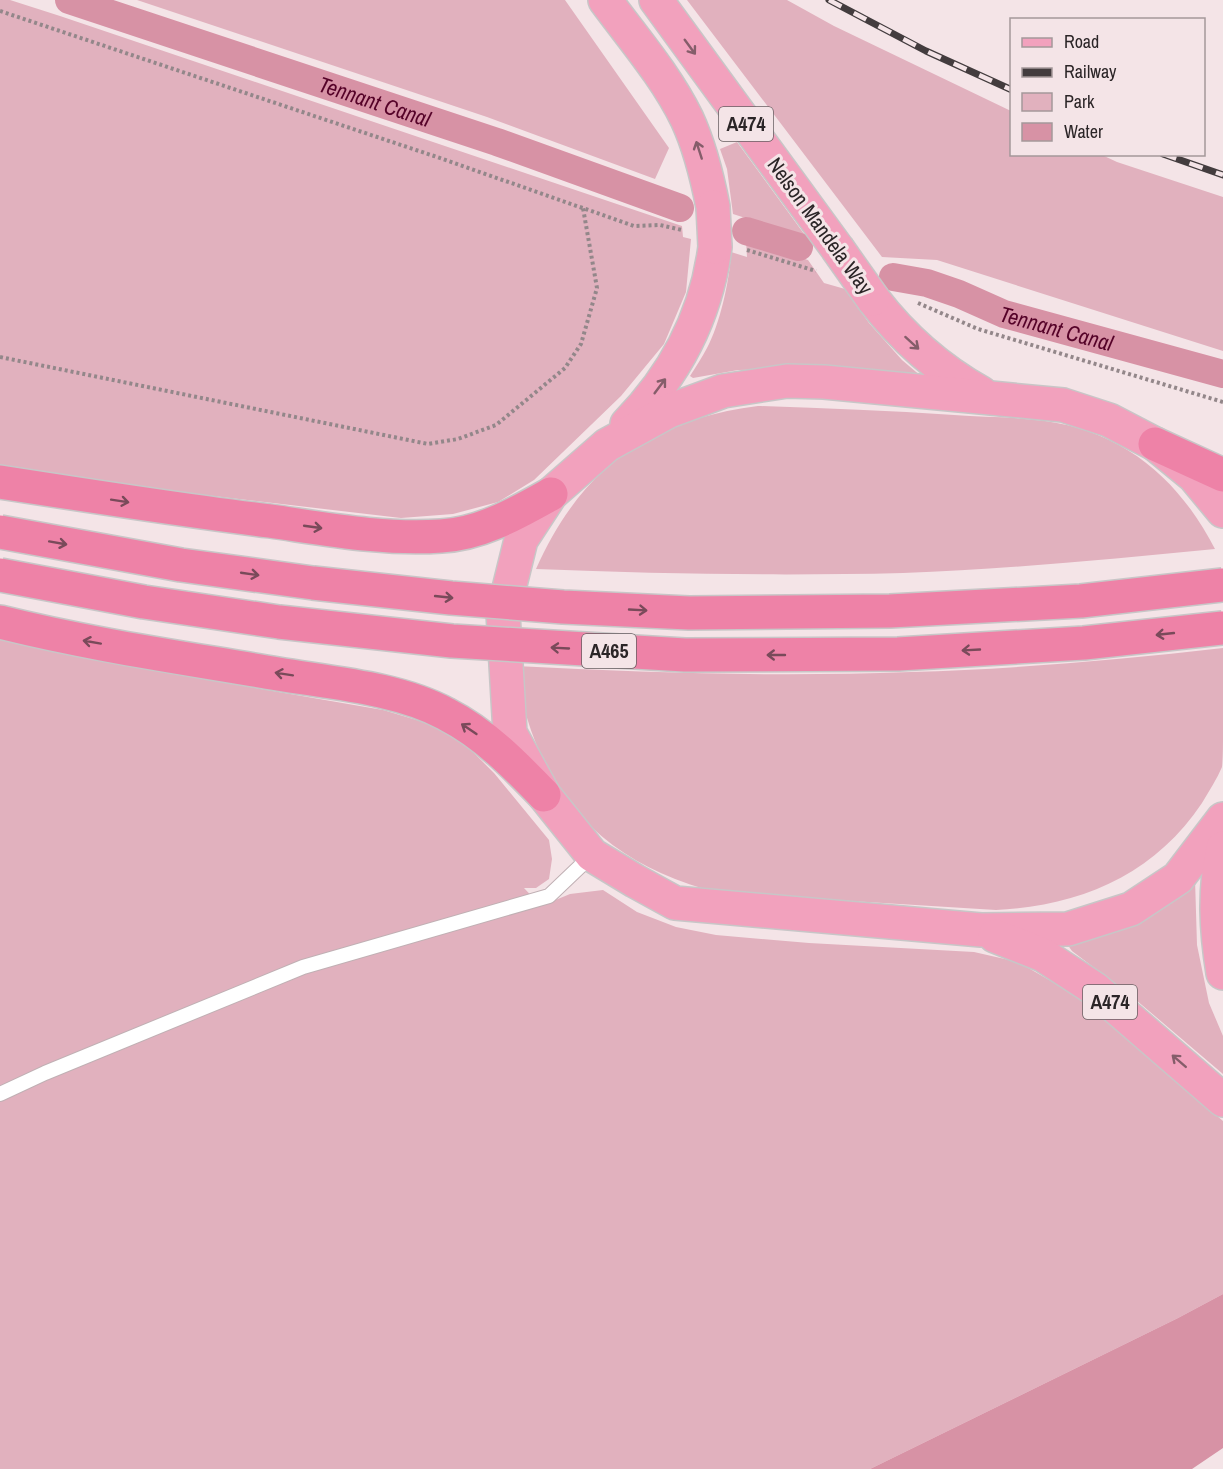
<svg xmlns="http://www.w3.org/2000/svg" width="1223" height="1469" font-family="'Archivo Narrow',sans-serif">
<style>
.green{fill:#e1b1be}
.water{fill:#d792a5}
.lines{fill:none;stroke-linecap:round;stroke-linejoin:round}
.canal{stroke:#d792a5;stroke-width:28}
.service-casing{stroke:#c0b0b4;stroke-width:16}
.primary-casing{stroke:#c8c6c7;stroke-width:36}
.trunk-casing{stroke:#c8c6c7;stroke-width:36}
.path{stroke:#93878a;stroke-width:4;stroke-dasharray:3 3;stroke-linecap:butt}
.service{stroke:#fff;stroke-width:14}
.primary{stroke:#f2a1bd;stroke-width:33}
.trunk{stroke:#ee82a7;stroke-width:33}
.rail-casing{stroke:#433c3e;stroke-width:7}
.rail{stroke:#f4e4e7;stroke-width:4.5;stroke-dasharray:14;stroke-linecap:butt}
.primary-bridge-casing{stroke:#c8c6c7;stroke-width:36;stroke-linecap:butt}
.trunk-bridge-casing{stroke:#c8c6c7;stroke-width:36;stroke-linecap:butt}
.primary-bridge{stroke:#f2a1bd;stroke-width:33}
.trunk-bridge{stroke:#ee82a7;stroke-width:33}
.oneway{stroke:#855d6a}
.oneway2{stroke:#794a5a}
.labels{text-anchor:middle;stroke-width:6;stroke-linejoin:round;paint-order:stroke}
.shield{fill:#f4e4e7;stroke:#675e61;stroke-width:1.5}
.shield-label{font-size:20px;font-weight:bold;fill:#2b2527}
.street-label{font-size:21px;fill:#2b2527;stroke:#f4e4e7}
.water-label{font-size:22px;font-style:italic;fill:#550228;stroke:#f4e4e7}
</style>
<rect width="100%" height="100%" fill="#f4e4e7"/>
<g class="green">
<polygon points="0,0 10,0 60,16 682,226 683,237 691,239 686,292 664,344 621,396 534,480 498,502 453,514 401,518 179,492 0,465"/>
<polygon points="137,0 565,0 669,148 655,179 487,117"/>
<polygon points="687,0 787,0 834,26 1011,111 1012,154 1102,155 1117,162 1223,197 1223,351 937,260 882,257"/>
<polygon points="737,142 807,238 733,214 727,169 720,149"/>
<path d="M 746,241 L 808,260 L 824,283 L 845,289 L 869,323 L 902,360 L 922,377 L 786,369 L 738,370 L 693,378 L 690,376 C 696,367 702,357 707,348 C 720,324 730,279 731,252 L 747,257 Z"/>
<path d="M 758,406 C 824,408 889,411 954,415 C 984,417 1015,417 1045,421 C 1124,432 1179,479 1215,549 C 1112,559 1008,569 903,573 C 781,576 658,574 536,569 C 581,468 649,420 758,406 Z"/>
<polygon points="0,636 83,658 383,710 420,721 447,732 466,745 494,773 549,840 552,859 549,879 536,888 524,888 541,906 570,894 603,890 637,912 676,927 716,935 809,943 974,952 1018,962 1077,996 1223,1121 1223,1294 1178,1318 870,1469 0,1469"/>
<path d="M 1223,648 C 1223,677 1223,706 1223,735 C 1223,745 1223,758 1222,767 C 1217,779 1209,791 1202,803 C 1154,875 1080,906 996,910 L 720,893 C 600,864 533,788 516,666 C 648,673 779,677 911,672 C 1015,669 1119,660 1223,648 Z"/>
<polygon points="1195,879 1197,945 1209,1003 1223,1036 1223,1074 1129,994 1072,951 1067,944"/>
</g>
<polygon class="water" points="1223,1294 1223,1448 1192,1469 870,1469 1178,1318"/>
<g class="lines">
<g class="canal">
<path id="s1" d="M 69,0 L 497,142 L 680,208"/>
<polyline points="746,231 799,247"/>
<path id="s2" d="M 893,277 L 927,283 L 959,294 L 1004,314 L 1223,374"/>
</g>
<g class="service-casing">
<polyline id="service" points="0,1094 45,1073 303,967 549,896 592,855"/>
</g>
<g class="primary-casing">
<g id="primary">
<path d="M 605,0 C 633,38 666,76 687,119 C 700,147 707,176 713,207"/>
<polyline points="656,0 837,248"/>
<path d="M 873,299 C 903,338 938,369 981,393"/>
<path d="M 627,424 C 676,374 706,317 715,247"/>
<polyline points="1223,511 1194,476 1155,444 1109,420 1063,405 824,382 787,381 723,391 669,411 607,445 551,494 521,540 503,613 510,733 544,795 592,855 635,881 675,903 981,930 1068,929 1131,909 1178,878 1223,819"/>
<path d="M 1223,848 C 1214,892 1216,929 1223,973"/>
<polyline points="995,936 1043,955 1095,989 1223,1100"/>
</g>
</g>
<g class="trunk-casing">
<g id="trunk">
<polyline points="1155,444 1223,475"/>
<path d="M 0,482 C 90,496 180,510 270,521 C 326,529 384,540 441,536 C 481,534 517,513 551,494"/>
<path d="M 0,622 C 92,645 185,658 278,674 C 332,683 398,688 446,714 C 485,734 515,765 544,795"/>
</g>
</g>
<g class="path">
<polyline points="0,11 434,156 634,226 660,225 682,230"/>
<polyline points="747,250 816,271"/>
<polyline points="918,303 978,329 1223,402"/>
<polyline points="0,357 428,444 458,439 496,425 565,368 581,344 597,288 583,208"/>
</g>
<use href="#service" class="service"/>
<use href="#primary" class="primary"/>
<use href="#trunk" class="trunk"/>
<g class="rail-casing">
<g id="rail">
<polyline points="829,0 926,51 1012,90"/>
<polyline points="1163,154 1223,175"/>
</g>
</g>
<use href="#rail" class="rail"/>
<g class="primary-bridge-casing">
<g id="primary-bridge">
<polyline points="713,207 715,247"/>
<polyline points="837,248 873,299"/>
</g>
</g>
<g class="trunk-bridge-casing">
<g id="trunk-bridge">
<polyline points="0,532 181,565 313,583 451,598 563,607 689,613 890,611 1081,601 1223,585"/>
<polyline points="0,575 144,602 279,622 452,641 685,655 898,654 1084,643 1223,628"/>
</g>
</g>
<use href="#primary-bridge" class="primary-bridge"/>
<use href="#trunk-bridge" class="trunk-bridge"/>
</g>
<defs><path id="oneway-shaft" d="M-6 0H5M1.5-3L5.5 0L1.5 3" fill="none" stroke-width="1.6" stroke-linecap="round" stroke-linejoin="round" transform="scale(1.5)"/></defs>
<g class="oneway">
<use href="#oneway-shaft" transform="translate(690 47) rotate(54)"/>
<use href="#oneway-shaft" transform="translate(699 150) rotate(-108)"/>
<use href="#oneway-shaft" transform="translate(912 343) rotate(42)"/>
<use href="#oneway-shaft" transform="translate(660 386) rotate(-53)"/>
<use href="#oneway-shaft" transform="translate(1179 1061) rotate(-139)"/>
</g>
<g class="oneway2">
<use href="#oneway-shaft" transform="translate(120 501) rotate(9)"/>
<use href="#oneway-shaft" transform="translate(313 527) rotate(8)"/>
<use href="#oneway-shaft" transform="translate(58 543) rotate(10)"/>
<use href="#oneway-shaft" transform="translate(250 574) rotate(8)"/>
<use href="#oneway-shaft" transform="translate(444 597) rotate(6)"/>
<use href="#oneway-shaft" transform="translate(638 610) rotate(3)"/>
<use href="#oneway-shaft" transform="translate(1165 634) rotate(174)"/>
<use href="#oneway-shaft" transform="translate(92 642) rotate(-170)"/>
<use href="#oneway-shaft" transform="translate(560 648) rotate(-177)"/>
<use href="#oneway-shaft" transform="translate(971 650) rotate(177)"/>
<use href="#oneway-shaft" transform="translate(776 655) rotate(180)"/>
<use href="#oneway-shaft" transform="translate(284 674) rotate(-171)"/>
<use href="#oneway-shaft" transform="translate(469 729) rotate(-146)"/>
</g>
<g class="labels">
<g class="shield">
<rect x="719" y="107" width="54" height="34" rx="4.5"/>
<rect x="582" y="634" width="54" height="34" rx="4.5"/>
<rect x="1083" y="985" width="54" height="34" rx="4.5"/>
</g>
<g class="shield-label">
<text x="746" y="131">A474</text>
<text x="609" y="658">A465</text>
<text x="1110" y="1009">A474</text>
</g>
<g class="street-label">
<text transform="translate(820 226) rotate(54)" y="7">Nelson Mandela Way</text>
</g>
<g class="water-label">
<text dy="8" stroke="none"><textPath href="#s1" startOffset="322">Tennant Canal</textPath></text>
<text dy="8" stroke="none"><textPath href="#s2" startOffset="172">Tennant Canal</textPath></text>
</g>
</g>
<rect x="1010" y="18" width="195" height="138" fill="#f4e4e7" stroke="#a4989a" stroke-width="1.5"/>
<rect x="1022" y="38" width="30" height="9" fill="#f2a1bd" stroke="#a4989a" stroke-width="1.5"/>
<text x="1064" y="48" font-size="18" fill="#2b2527">Road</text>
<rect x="1022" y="68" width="30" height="9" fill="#433c3e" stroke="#a4989a" stroke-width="1.5"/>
<text x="1064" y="78" font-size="18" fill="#2b2527">Railway</text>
<rect x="1022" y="93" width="30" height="18" fill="#e1b1be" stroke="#a4989a" stroke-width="1.5"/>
<text x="1064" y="108" font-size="18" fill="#2b2527">Park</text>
<rect x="1022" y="123" width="30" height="18" fill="#d792a5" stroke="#a4989a" stroke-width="1.5"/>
<text x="1064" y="138" font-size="18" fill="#2b2527">Water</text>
</svg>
